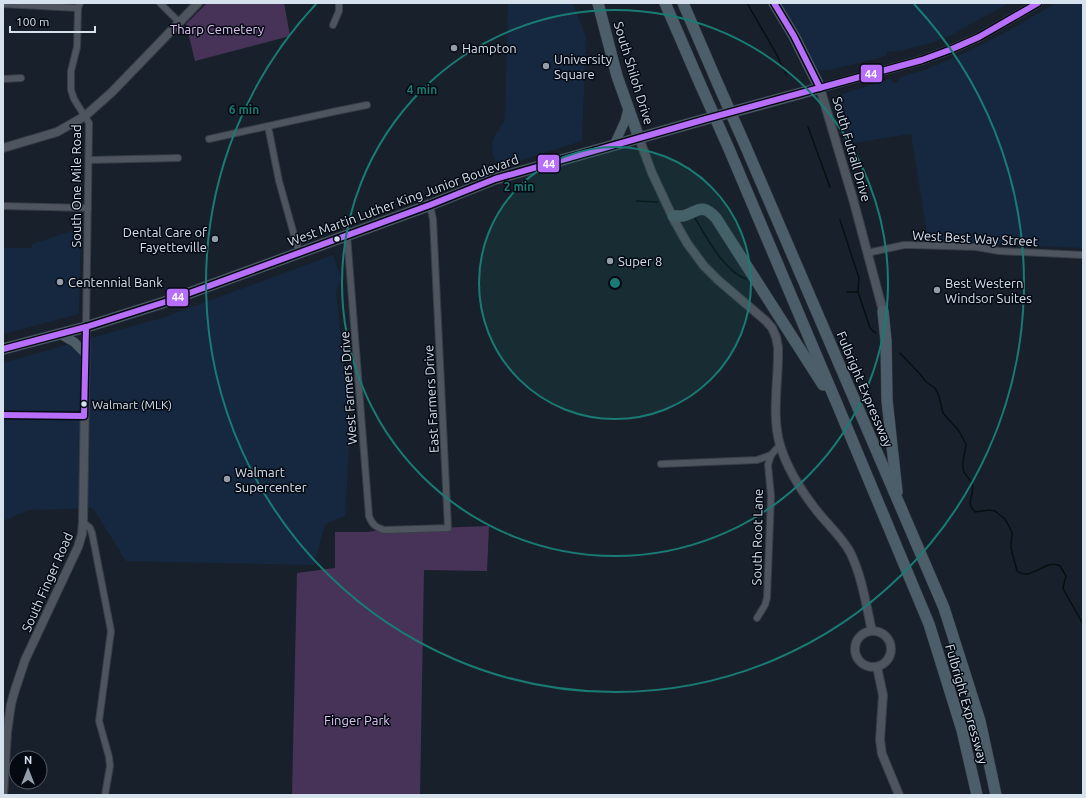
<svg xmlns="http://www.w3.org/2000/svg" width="1086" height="798" font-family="Ubuntu,sans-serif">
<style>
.built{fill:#15283f}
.green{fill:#483358}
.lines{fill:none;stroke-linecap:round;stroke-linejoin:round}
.stream{stroke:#051012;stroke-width:1.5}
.street-casing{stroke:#373e47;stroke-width:8}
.secondary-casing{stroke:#373e47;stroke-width:10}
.primary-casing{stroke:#373e47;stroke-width:10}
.highway-casing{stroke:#373e47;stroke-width:12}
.street{stroke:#4f555e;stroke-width:6}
.secondary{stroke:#4f555e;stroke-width:8}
.primary{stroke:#4e5e68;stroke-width:9}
.highway{stroke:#4b5e69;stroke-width:11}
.highway-bridge-casing{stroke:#373e47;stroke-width:12;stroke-linecap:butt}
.highway-bridge{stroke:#4b5e69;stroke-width:11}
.bus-1-casing{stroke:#040912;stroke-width:9}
.bus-1{stroke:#b76ff9;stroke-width:6}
.ring{fill:none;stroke:#197b74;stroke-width:2}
.poi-dot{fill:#949eaa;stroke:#040912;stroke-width:1.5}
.bus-dot{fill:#d6e1ee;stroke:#040912;stroke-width:1.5}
.labels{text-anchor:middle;stroke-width:3;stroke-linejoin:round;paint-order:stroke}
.bus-label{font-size:12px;fill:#d6e1ee;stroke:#040912;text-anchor:start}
.park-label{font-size:13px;fill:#e0c3f5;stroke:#040912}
.poi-label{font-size:13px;fill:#d6e1ee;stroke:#040912;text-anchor:start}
.street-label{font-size:13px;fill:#d6e1ee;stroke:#040912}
.centre{fill:#197b74;stroke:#040912;stroke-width:2}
.ring-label{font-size:12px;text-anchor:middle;font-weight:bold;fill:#197b74;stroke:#040912;stroke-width:3;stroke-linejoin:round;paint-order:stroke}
.line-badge{stroke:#040912;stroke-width:1.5}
.badge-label{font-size:11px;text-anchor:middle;font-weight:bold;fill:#fff}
</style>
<rect width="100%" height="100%" fill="#18212b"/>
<g class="built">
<polygon points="508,3 573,3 586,38 582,141 500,167 493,156 492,145 493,139 504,121 505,114"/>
<polygon points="779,3 1009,3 951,35 931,43 904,50 887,52 886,56 829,70 816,70"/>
<polygon points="1056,3 1083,3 1083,248 995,244 994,251 929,246 911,134 846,144 834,107 837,99 841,98 842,94 890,79 894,83 897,83 900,77 925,70 967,52 1010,30"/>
<polygon points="81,228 79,314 3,334 3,248 32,248 32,244"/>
<polygon points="333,255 341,278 336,292 348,399 350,433 345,516 325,524 314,565 126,561 93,508 29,510 3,521 3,363 165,317"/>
</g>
<g class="green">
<polygon points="207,3 284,3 290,36 195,61 186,24"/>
<polygon points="489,526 487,571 424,570 420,795 292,795 297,573 335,568 335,532 366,532 384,530"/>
</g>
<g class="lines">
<g class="stream">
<polyline points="747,3 777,55 786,74"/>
<polyline points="808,127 830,187"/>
<polyline points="637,201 657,202"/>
<path d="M 695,218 C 707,238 724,271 746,279"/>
<polyline points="840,220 859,278 858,292 870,328 873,331 876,333"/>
<polyline points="847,292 858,292"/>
<path d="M 900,353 L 920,374 L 926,382 L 935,388 L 939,396 L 943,413 L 959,431 L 966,444 C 966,453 960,463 964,472 C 966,476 970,479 972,483 C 976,495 964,501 975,512 L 989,510 L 995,511 L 1005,519 L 1012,532 L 1011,548 L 1017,571 C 1032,582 1045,558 1060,566 L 1066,576 L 1063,588 L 1066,594 L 1083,624"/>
</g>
<g class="street-casing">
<g id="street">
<polyline points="80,3 78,8 77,47 71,71 71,90 74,99 89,123 86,327"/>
<polyline points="160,3 179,22"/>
<polyline points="3,4 78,8"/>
<polyline points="333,25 339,11 339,3"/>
<polyline points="3,79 21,78"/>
<polyline points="268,126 279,181 296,242 300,253"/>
<polyline points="209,139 337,111 367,105"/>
<polyline points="89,160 178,158"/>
<polyline points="3,206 88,208"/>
<path d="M 347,235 L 369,516 C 372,525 376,527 384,530 L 448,528 L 433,219 L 430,205"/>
<polyline points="867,253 904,245 911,245 976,247 999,251 1083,255"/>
<polyline points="661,464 757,460 771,455 780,445"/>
<polyline points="83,522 90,528 92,533 111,631 99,721 109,757 110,766 105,795"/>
<polyline points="757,618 765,605 767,598 771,496 768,465 771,455"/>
</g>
</g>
<g class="secondary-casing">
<g id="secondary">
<polyline points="820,88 853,199 883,311"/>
<path d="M 639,138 L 652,173 L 674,220 L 687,243 L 704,266 L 718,280 L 766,321 L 772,328 L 776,337 L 778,347 C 779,379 771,414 780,445 C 787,468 802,492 817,511 C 828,525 841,536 850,552 C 862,576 866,605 872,631"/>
<polyline points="3,148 57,132 85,116 112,92 198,3"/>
<circle cx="873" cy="649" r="18"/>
<polyline points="877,667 883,695 880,740 882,754 899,795"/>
<polyline points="3,795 7,732 11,704 15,690 25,660 78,547 82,534 83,522 86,327"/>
</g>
</g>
<g class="primary-casing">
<g id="primary">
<polyline points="820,88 922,60 952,49 979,37 1038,3"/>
<polyline points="614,145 625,121 628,109"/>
<polyline points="60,334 74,342 85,353"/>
</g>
</g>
<g class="highway-casing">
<g id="highway">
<polyline points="598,3 617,76 639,138"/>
<polyline points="665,3 701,86"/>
<polyline points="683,3 717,82"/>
<polyline points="745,145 944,608 980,721 996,795"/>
<polyline points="729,149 840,411 929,624 962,730 977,795"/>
<path d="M 673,216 C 676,216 680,216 683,216 C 698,212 701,202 716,218 L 823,385"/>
<polyline points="883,311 886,341 887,400 897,492"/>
<polyline points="3,349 86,327 165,302 430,205 495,179 706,119 820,88 794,36 774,3"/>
</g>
</g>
<use href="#street" class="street"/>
<use href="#secondary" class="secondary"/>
<use href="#primary" class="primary"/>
<use href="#highway" class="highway"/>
<g class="highway-bridge-casing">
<g id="highway-bridge">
<polyline points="717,82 745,145"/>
<polyline points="701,86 729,149"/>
</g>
</g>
<use href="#highway-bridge" class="highway-bridge"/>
<g class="bus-1-casing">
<g id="bus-1">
<polyline points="774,3 794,36 820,88"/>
<polyline points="3,349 86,327 165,302 430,205 495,179 706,119 922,60 952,49 979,37 1038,3"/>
<polyline points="3,415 84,416 86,327"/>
</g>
</g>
<use href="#bus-1" class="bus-1"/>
</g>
<circle cx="615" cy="283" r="136" fill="#197b74" fill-opacity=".12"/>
<g class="ring">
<circle cx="615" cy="283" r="136"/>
<circle cx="615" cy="283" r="273"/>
<path d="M914 4A409 409 0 1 1 316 4"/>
</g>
<g class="poi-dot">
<circle cx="454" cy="48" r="4"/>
<circle cx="546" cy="66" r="4"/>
<circle cx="215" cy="239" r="4"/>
<circle cx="610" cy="261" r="4"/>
<circle cx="60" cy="282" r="4"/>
<circle cx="937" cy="290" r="4"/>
<circle cx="227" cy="479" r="4"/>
</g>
<g class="bus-dot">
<circle cx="337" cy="239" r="3.5"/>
<circle cx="84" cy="404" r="3.5"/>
</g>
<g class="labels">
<g class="bus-label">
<text x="92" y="409">Walmart (MLK)</text>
</g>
<g class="park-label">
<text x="217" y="34">Tharp Cemetery</text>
<text x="357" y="725">Finger Park</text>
</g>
<g class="poi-label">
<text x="462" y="53">Hampton</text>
<text x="554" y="64">University<tspan x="554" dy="15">Square</tspan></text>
<text x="207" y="237" text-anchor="end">Dental Care of<tspan x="207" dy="15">Fayetteville</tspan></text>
<text x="618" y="266">Super 8</text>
<text x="68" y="287">Centennial Bank</text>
<text x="945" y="288">Best Western<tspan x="945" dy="15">Windsor Suites</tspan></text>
<text x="235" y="477">Walmart<tspan x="235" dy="15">Supercenter</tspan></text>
</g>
<g class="street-label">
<text transform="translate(634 73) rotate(73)" y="5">South Shiloh Drive</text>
<text transform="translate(852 149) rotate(74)" y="5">South Futrall Drive</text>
<text transform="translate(76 186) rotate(-90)" y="5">South One Mile Road</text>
<text transform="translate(403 200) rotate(-20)" y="5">West Martin Luther King Junior Boulevard</text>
<text transform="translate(975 238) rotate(3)" y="5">West Best Way Street</text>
<text transform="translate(348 388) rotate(-94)" y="5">West Farmers Drive</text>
<text transform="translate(865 389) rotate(67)" y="5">Fulbright Expressway</text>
<text transform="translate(431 399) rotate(-93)" y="5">East Farmers Drive</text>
<text transform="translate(757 537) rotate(-89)" y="5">South Root Lane</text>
<text transform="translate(47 582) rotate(-66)" y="5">South Finger Road</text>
<text transform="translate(967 704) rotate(74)" y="5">Fulbright Expressway</text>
</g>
</g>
<circle cx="615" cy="283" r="6" class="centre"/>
<g class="ring-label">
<text x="422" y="94">4 min</text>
<text x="244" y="114">6 min</text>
<text x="519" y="191">2 min</text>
</g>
<g class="line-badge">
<rect x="860" y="64" width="23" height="19" rx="4" fill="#b76ff9"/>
<rect x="537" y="154" width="23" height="19" rx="4" fill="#b76ff9"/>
<rect x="166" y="288" width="23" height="19" rx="4" fill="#b76ff9"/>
</g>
<g class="badge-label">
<text x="871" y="78">44</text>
<text x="549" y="168">44</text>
<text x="178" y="301">44</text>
</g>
<rect width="1086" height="798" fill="none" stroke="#d6e1ee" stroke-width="8"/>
<g transform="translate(28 770)"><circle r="19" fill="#040912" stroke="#585f6a"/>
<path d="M0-3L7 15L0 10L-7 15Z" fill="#949eaa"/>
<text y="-6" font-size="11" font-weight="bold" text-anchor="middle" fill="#d6e1ee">N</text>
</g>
<path d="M10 26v6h85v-6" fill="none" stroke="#d6e1ee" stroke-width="2"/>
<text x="16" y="26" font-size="12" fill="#d6e1ee" stroke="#040912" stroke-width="3" paint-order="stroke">100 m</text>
</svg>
